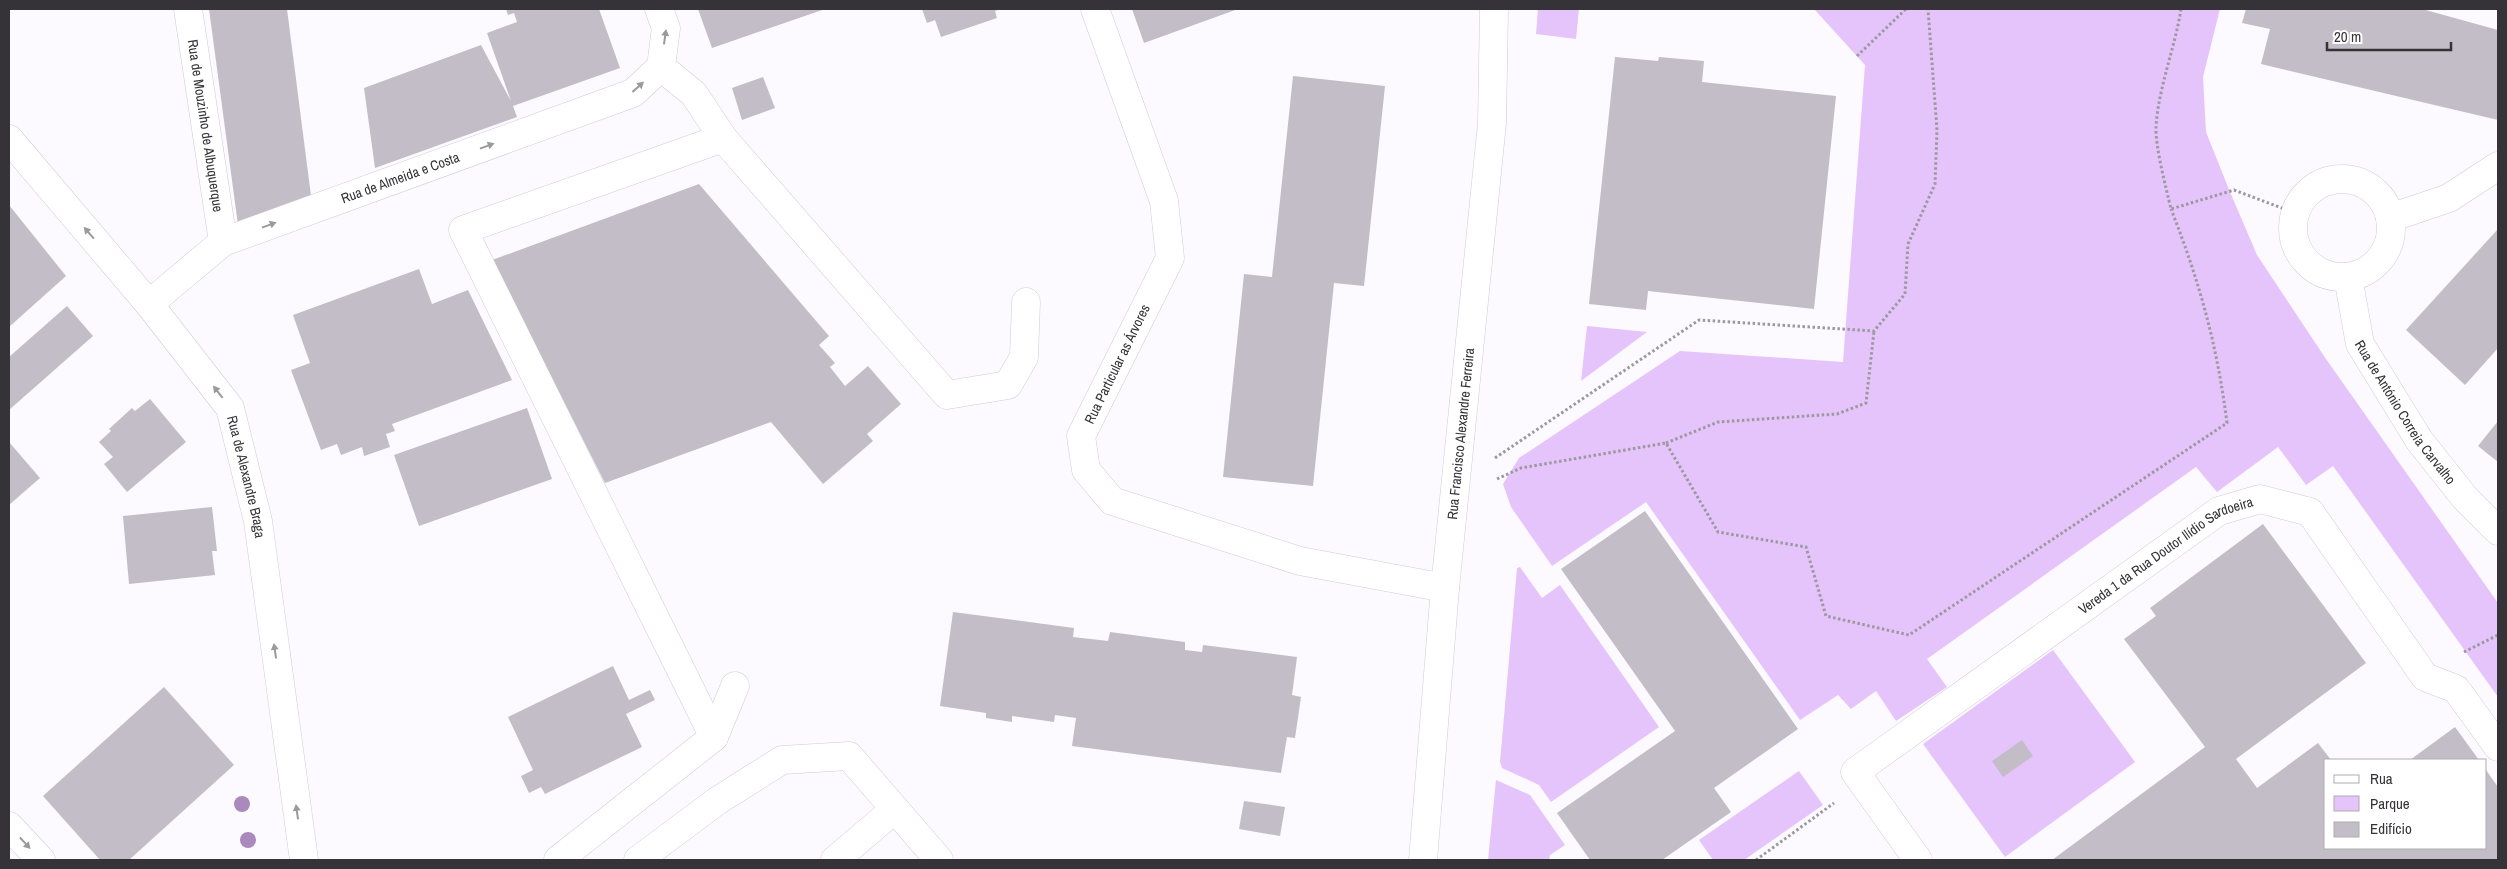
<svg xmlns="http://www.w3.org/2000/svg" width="2507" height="869" font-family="'Archivo Narrow',sans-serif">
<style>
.green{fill:#e5c4fc}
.building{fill:#c3bdc7}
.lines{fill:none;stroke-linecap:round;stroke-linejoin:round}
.minor-casing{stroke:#d1cbd5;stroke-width:29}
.path{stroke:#9b999e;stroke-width:3;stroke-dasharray:2.5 2.5;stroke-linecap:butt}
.minor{stroke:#fff;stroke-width:28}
.tree{fill:#aa8abc}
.oneway{fill:#9a999b}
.labels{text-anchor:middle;stroke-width:4;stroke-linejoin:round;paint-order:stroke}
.street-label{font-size:14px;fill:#353337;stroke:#fff}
</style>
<rect width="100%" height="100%" fill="#fcf9ff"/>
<g class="green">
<polygon points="1538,9 1579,9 1576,39 1536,34"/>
<polygon points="1814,9 2220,9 2203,77 2206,132 2230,192 2257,255 2326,359 2498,603 2498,697 2333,466 2306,485 2278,447 2217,492 2196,467 1927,659 1947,687 1896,721 1876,691 1851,709 1838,695 1800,720 1646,502 1552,566 1511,507 1503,484 1519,458 1680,351 1843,362 1865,65"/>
<polygon points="1587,326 1647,332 1581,381"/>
<polygon points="1520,567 1542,598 1560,585 1659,727 1551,802 1539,785 1502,768 1500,762 1517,568"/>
<polygon points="2053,650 2135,762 2005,857 1923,744"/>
<polygon points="1799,771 1823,805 1744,860 1713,860 1699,840"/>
<polygon points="1496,780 1530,795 1565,845 1550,855 1549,860 1488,860"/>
</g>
<g class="building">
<polygon points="209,9 287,9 311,196 238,225"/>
<polygon points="506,9 599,9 620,68 513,106 517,117 375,168 364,88 481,45 511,101 487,33 517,22 514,13 508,15"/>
<polygon points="698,9 825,9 712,48"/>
<polygon points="922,9 1000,9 995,11 997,18 941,37 935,20 927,23"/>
<polygon points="1132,9 1238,9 1144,43"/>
<polygon points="2246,9 2422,9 2498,30 2498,120 2261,64 2270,29 2242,23"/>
<polygon points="1615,57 1658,61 1659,57 1704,61 1702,82 1836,96 1814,309 1648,291 1646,310 1589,304"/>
<polygon points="1293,76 1385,86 1364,286 1334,283 1313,486 1223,477 1244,274 1272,277"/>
<polygon points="763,77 775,108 742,120 732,88"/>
<polygon points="699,184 829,336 819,345 835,363 830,367 845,386 868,366 901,404 867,434 873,441 823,484 771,422 605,483 492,260"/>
<polygon points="9,205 66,276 9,327"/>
<polygon points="2498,229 2498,348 2465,385 2406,330"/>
<polygon points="419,269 432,304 468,290 512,380 392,424 395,431 386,434 390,447 364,456 362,447 341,455 337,444 321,450 291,370 310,363 293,315"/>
<polygon points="67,306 93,336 9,410 9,357"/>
<polygon points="150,399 186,442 127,492 104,464 113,457 99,442 111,431 109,429 132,408 135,411"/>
<polygon points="527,408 552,479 419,526 394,455"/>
<polygon points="2498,421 2498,462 2478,446"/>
<polygon points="9,442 40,478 9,505"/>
<polygon points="212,507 217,551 212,551 215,575 129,584 123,516"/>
<polygon points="1645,511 1798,729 1714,788 1731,812 1662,860 1590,860 1557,813 1675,731 1561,569"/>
<polygon points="2263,524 2366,663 2236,759 2257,788 2318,743 2331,760 2326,760 2326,848 2486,848 2486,770 2498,787 2498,860 2052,860 2205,747 2124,639 2156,616 2150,608"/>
<polygon points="953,612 1074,628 1073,637 1108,641 1110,632 1185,642 1185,650 1202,652 1203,645 1297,657 1292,695 1301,697 1295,738 1287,737 1281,773 1072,746 1076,718 1055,715 1054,722 1012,716 1012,722 986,718 986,713 940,706"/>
<polygon points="613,666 629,700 650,690 655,700 626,714 642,747 545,794 541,787 529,793 521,776 533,770 508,717"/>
<polygon points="164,687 234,765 129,860 100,860 43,796"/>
<polygon points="2455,727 2479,760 2410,760"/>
<polygon points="2022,740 2033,756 2003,777 1992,761"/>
<polygon points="1244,801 1285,807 1280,836 1239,829"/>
</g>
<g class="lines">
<g class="minor-casing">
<g id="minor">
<path id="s1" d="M 188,9 L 223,242"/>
<polyline points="659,9 666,28 661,67"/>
<polyline points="1095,9 1164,201 1170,258 1081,436 1086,470 1112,501 1300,561 1445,588"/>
<polyline points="661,67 694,94 723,138 947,395 1008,385 1024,357 1026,302"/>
<path id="s2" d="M 9,139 L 149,304 L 230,408 L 258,521 L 304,860"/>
<circle cx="2342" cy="228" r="49"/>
<polyline points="2390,218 2449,198 2498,166"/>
<path id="s3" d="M 2348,277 L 2360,344 L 2419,440 L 2465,498 L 2498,531"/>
<path id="s4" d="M 149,304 L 223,242 L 633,93 L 661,67"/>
<polyline points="714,737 463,230 723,138"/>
<polyline points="9,826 41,860"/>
<polyline points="558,860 714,737 735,686"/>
<polyline points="638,860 717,801 782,760 849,756 939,860"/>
<polyline points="835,860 895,809"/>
<path id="s5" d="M 1423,860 L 1445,588 L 1492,123 L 1494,9"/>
<path id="s6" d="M 1918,860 L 1855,772 L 2219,511 L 2260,499 L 2310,512 L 2425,677 L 2456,689 L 2498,747"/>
</g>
</g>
<g class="path">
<path d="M 2181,9 C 2175,48 2159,85 2156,126 C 2155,146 2166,188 2171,209 L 2234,190 L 2295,213"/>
<polyline points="1857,56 1906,9"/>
<polyline points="1666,443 1718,422 1837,414 1866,403 1874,331"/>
<polyline points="1495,458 1699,320 1874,331 1905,294 1908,244 1935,184 1937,130 1928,9"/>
<path d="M 1497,479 L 1521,468 L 1666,443 L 1718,532 L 1806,547 L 1826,616 L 1909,635 L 2227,423 C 2217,345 2200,283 2171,209"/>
<polyline points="2464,652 2498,635"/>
<polyline points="1756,860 1834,803"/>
</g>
<use href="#minor" class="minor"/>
</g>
<g class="tree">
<circle cx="242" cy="804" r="8"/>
<circle cx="248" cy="840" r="8"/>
</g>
<defs><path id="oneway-solid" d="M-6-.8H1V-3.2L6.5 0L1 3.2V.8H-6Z" transform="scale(1.25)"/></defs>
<g class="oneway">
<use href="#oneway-solid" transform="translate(665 37) rotate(-82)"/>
<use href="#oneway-solid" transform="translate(638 87) rotate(-42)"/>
<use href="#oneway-solid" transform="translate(487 146) rotate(-20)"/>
<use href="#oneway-solid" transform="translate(269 225) rotate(-20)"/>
<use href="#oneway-solid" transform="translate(89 233) rotate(-131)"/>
<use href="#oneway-solid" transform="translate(218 392) rotate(-128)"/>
<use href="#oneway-solid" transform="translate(275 651) rotate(-98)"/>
<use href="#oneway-solid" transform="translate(297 812) rotate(-98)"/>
<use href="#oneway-solid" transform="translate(25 843) rotate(47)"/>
</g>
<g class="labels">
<g class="street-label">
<text dy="5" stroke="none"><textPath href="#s1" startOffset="118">Rua de Mouzinho de Albuquerque</textPath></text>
<text dy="5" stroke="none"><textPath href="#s4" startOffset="285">Rua de Almeida e Costa</textPath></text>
<text transform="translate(1117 364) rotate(-64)" y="5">Rua Particular as Árvores</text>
<text dy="5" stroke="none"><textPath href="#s3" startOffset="150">Rua de António Correia Carvalho</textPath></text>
<text dy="5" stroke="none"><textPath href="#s5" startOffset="428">Rua Francisco Alexandre Ferreira</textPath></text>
<text dy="5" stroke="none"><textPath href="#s2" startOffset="419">Rua de Alexandre Braga</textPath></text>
<text dy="5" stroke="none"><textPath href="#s6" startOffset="488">Vereda 1 da Rua Doutor Ilídio Sardoeira</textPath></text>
</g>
</g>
<rect width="2507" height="869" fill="none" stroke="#353337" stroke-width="20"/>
<rect x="2324" y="759" width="162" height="90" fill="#ffffff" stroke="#aeadaf"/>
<rect x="2334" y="775" width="25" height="8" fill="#ffffff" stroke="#aeadaf"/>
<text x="2370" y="784" font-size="15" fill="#353337">Rua</text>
<rect x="2334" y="796" width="25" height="15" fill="#e5c4fc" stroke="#aeadaf"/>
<text x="2370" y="809" font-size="15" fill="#353337">Parque</text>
<rect x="2334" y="822" width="25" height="15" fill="#c3bdc7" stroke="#aeadaf"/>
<text x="2370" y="834" font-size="15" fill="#353337">Edifício</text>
<path d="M2327 42v8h124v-8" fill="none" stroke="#353337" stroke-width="2.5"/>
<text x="2334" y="42" font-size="15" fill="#353337" stroke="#ffffff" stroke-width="4" paint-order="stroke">20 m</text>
</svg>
